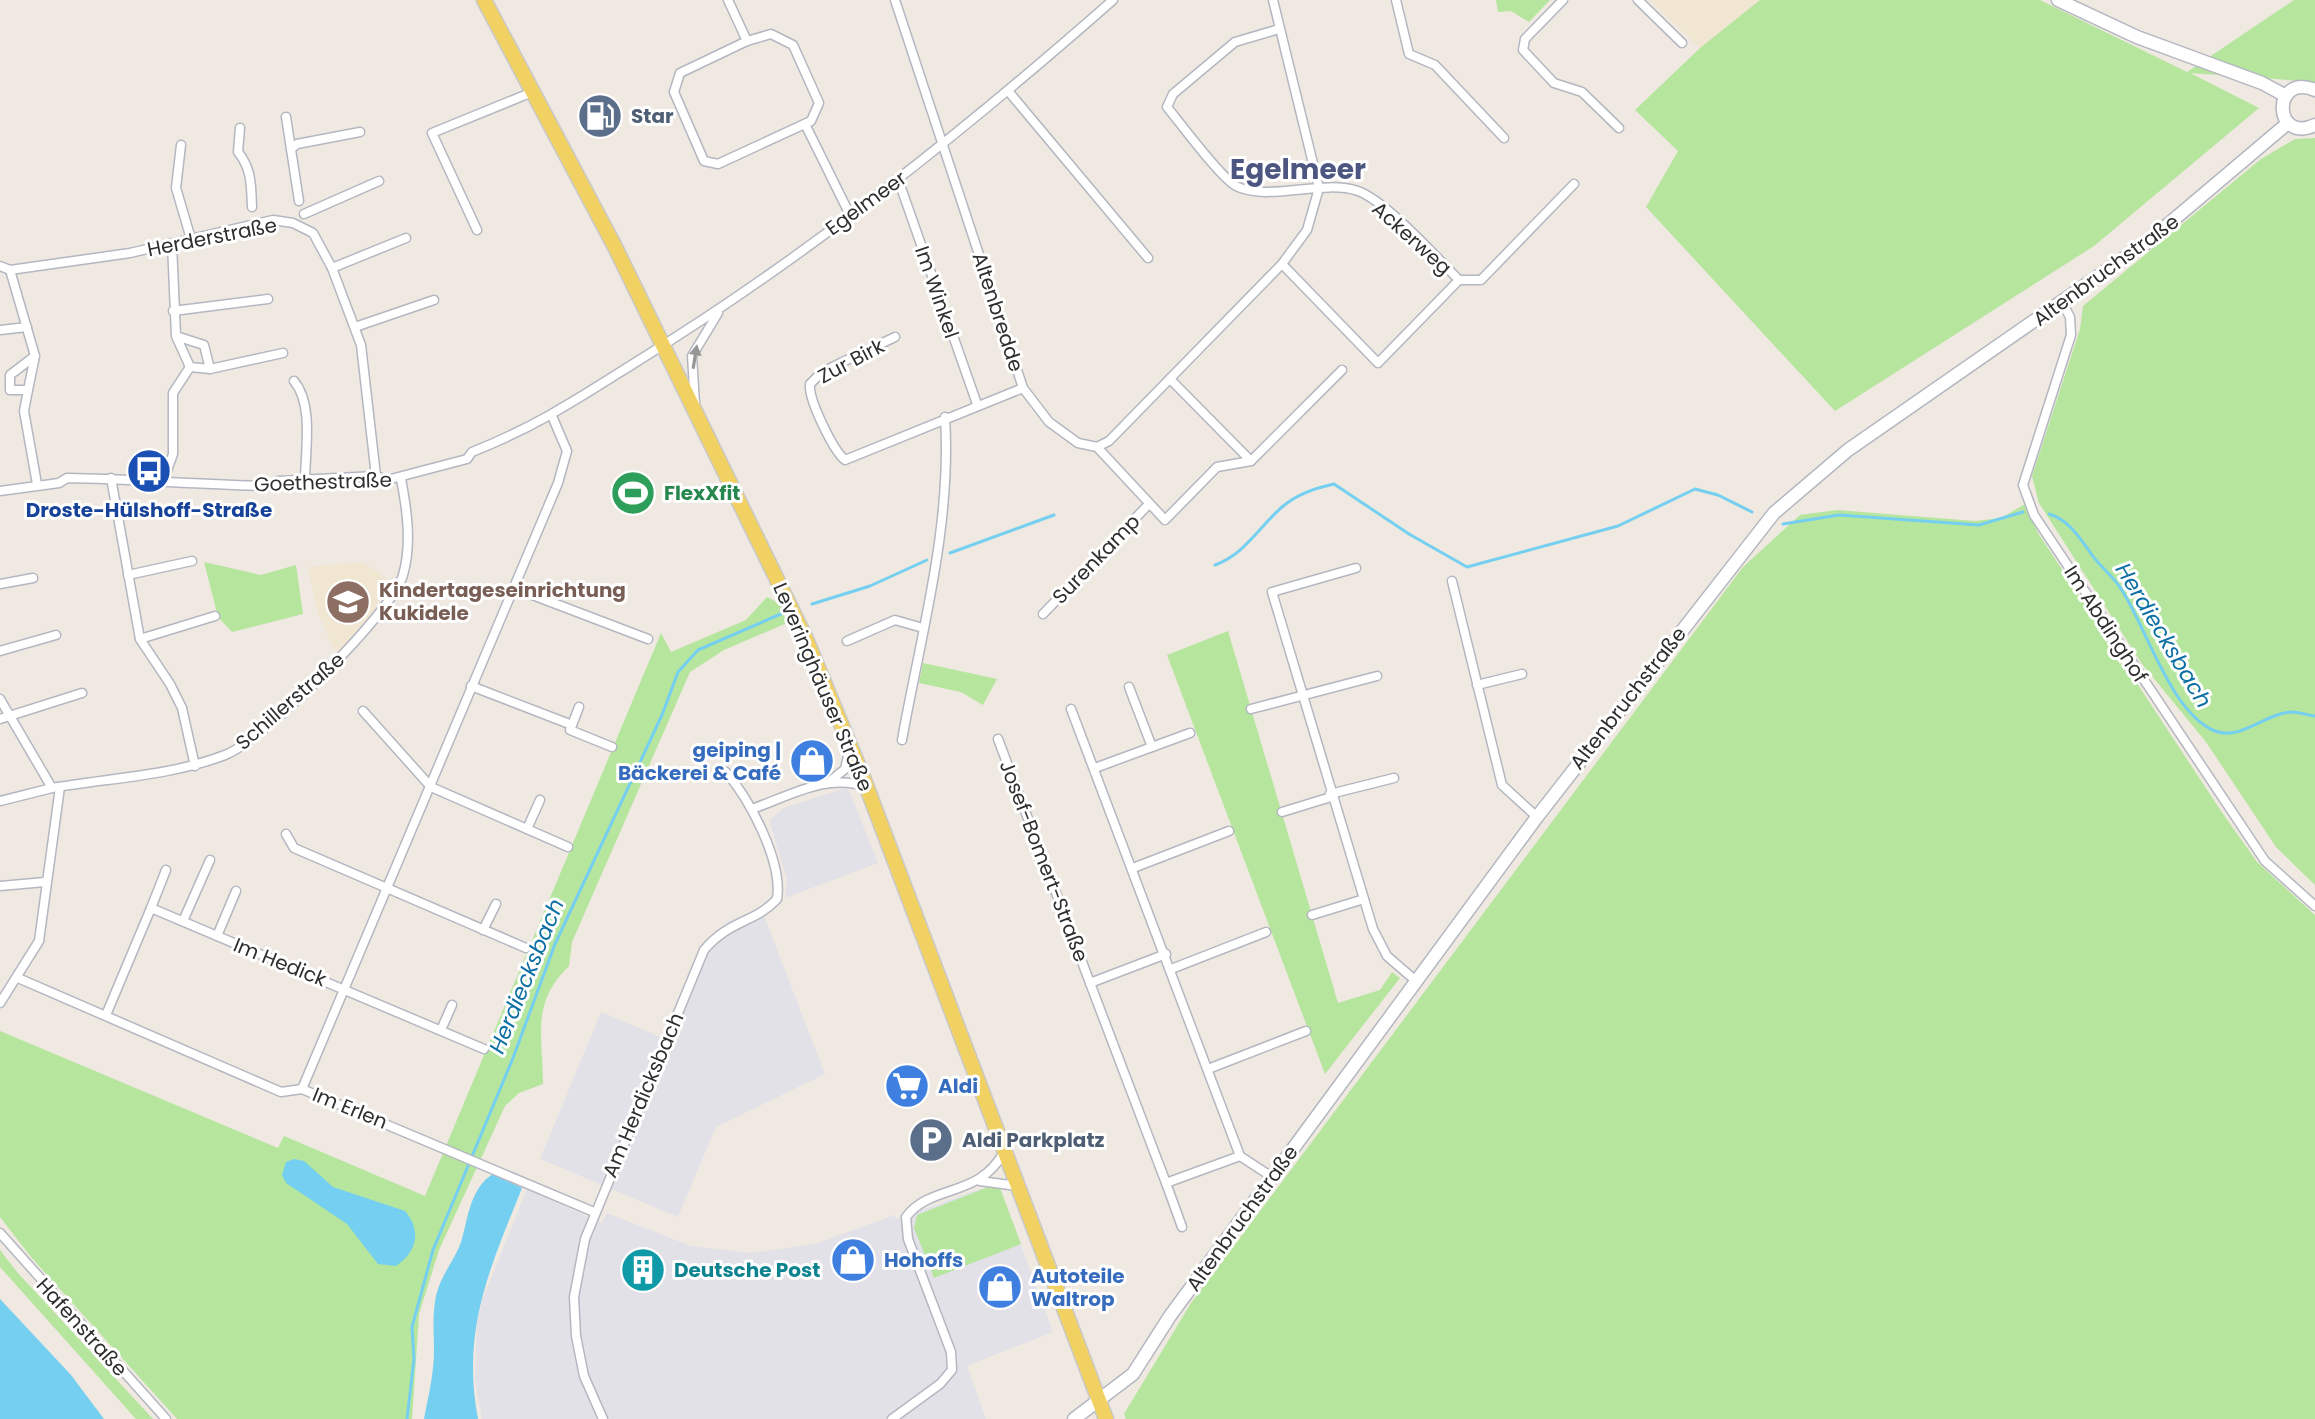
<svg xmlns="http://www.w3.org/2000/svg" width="2315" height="1419" font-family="Poppins,sans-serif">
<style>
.industrial{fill:#e3e1e8}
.education{fill:#f0e6d1}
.green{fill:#b6e59e}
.water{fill:#75cff0}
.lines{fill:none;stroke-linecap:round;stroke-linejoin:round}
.stream{stroke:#75cff0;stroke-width:3}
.street-casing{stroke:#b4b7c1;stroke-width:11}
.secondary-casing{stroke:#b4b7c1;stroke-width:15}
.primary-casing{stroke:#c9c9c9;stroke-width:17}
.street{stroke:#fff;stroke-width:8}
.secondary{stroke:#fff;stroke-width:12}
.primary{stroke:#f2d163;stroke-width:14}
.oneway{fill:#969696}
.labels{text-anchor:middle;stroke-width:6;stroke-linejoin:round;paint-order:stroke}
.service-label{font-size:20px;font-weight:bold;fill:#4e5e75;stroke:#fff;text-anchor:start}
.street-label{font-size:20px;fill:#2e2e2e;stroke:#fff}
.leisure-label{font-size:20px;font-weight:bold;fill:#27864d;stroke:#fff;text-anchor:start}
.transit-label{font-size:20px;font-weight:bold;fill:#164399;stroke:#fff}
.education-label{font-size:20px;font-weight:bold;fill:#785e54;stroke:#fff;text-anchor:start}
.shop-label{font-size:20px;font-weight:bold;fill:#366cbe;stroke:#fff;text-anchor:start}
.culture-label{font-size:20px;font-weight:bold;fill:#0d838f;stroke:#fff;text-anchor:start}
.water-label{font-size:22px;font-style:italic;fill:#0d6fa3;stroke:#fff}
.district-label{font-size:28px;font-weight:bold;fill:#4d5680;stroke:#fff}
</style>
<rect width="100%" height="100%" fill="#efe9e1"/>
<g class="industrial">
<polygon points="845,788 849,790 878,863 785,898 787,879 769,820 784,808"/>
<polygon points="761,908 825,1074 716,1127 678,1217 540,1159 601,1012 661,1037 703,944 729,921"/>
<polygon points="985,1187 1000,1188 1053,1332 967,1366 986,1419 482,1419 475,1379 477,1325 482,1301 527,1189 602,1223 607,1213 691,1246 752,1253 815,1244 895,1215 897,1219"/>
</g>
<g class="education">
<polygon points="1650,0 1760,0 1700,48"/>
<polygon points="363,562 390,581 368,620 340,650 334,649 318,613 308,567"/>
</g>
<g class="green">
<polygon points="1496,0 1550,0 1529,22 1511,11 1498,12"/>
<polygon points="1760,0 2040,0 2187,72 2294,0 2315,0 2315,82 2190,73 2259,108 2094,246 1835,411 1646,207 1678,151 1635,110 1700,48"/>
<polygon points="2315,138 2315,885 2276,847 2206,742 2142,664 2039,503 2032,476 2080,329 2083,306 2261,159 2295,139"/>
<polygon points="2025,504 2038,533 2221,811 2257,862 2315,915 2315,1419 1126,1419 1124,1414 1191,1303 1743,567 1800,515 1837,510 1975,521 2001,518"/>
<polygon points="204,562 261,575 296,565 303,614 232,632 218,617"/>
<path d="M 767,597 L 779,603 L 787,623 L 724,650 L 690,672 L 572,942 L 569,966 C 530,1003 543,1038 543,1084 L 519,1093 L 505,1106 L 439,1250 L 419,1314 L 412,1419 L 177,1419 L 31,1257 L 0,1217 L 0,1031 L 278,1148 L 284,1136 L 425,1196 L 661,633 L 671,652 L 746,620 Z"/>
<polygon points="1228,631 1338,1003 1380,990 1392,972 1400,978 1325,1074 1167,655"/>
<polygon points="923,663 997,679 983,705 961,692 919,683"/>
<polygon points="993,1185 1000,1188 1021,1244 934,1278 914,1228 917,1215"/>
<polygon points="0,1250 17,1272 153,1419 136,1419 0,1267"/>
</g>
<g class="water">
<path d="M 294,1159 L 304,1161 L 333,1187 L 405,1211 C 422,1231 417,1252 396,1266 L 378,1264 L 347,1224 L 286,1183 L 282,1175 L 286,1162 Z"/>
<path d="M 493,1174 L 522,1188 C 490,1268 461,1330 478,1419 L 424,1419 C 428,1397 434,1374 434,1351 C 434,1332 432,1315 436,1296 C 441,1274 456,1259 462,1239 C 468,1217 471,1187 493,1174 Z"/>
<polygon points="0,1299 71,1375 104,1419 0,1419"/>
</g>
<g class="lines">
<g class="stream">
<path d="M 2049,514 C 2069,520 2080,538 2092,555 C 2102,569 2115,577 2123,592 C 2147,630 2172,714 2215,731 C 2241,741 2266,713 2291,712 C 2299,712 2307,715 2315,716"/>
<polyline points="1783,524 1839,515 1979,525 2023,512"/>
<polyline points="950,553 1054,515"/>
<path d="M 1215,565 C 1245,554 1259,527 1282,507 C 1297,494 1315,488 1334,484 L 1409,534 L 1467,567 L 1618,526 L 1695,489 L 1718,495 L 1752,512"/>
<polyline points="812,604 870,586 927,560"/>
<polyline points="407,1419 414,1359 412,1327 433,1250 513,1058 555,944 662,715 678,672 698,650 783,613"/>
</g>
<g class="street-casing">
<g id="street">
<polyline points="728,0 747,41"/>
<polyline points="895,0 1023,388 1049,422 1078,443 1097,447 1165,520 1217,467 1251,461 1342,370"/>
<polyline points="1396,0 1409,54 1435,65 1504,138"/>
<polyline points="1563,0 1525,39 1523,50 1554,83 1582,92 1619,128"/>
<polyline points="1638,0 1682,43"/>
<path d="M 1279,29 L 1235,42 L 1173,94 L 1167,107 C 1181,124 1220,177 1236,186 C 1266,202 1323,179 1358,191 C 1386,201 1437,258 1459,280 L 1481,280 L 1574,184"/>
<polygon points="771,34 793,45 819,103 811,121 718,164 704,161 674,92 680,73 747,41"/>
<polyline points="1009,92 1148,258"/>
<polyline points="286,117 299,201"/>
<polyline points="805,124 850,215"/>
<path d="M 240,128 L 238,152 C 252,169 251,186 252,207"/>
<polyline points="181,145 176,188 191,239"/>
<polyline points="291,149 297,144 360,132"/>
<polyline points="898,179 977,404"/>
<polyline points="304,214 379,181"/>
<polyline points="477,230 432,133 535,91"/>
<polyline points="172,244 176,336 190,367 210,369 204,345 176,336"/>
<polyline points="1282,264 1378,363 1459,280"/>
<polyline points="0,266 10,270 130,253 273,220 293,223 313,233 332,268 361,345 376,476"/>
<polyline points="332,268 406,238"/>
<polyline points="10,270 35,356 28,390 10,390 10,375 35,356"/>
<polyline points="2063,304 2070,317 2071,335 2023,485 2034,515 2265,861 2315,906"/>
<polyline points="173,311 268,299"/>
<polyline points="355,327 434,300"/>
<polyline points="0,330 27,327"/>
<path d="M 895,337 L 822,372 L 810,384 C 808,399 833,450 845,460 L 1023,388"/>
<polyline points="210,369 283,353"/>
<polyline points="1170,379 1251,461"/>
<path d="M 294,381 C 314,405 305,451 305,482"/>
<polyline points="28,390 24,411 37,484"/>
<polyline points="695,403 692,356 718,313"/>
<polyline points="1097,447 1109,441 1282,264 1307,230 1319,188 1273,0"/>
<polyline points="111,478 140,639 170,684 182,708 195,766"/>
<polyline points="164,479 173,454 173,393 190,367"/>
<path d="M 0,491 L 59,483 L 67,478 C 136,479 201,485 269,486 L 278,481 L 376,476 L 387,480 L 467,459 L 472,452 C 538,426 582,396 641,359 C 809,255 964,131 1113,0"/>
<polyline points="1356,568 1272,592 1373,929 1387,956 1416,981"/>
<polyline points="128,575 192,561"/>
<polyline points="1452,581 1502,785 1537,817"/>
<polyline points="0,584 33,578"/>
<polyline points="514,588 648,639"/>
<polyline points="1043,614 1149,504"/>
<polyline points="140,639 215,616"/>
<polyline points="847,641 895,620 923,628"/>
<polyline points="0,651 56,635"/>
<polyline points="1477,685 1522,674"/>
<polyline points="471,686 572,725 570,730 612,747"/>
<polyline points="1129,687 1152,747"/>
<path d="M 0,699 L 52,788 C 109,778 171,776 225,755 C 261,742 393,612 403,575 C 412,544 407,510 401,479"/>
<polyline points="1071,709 1240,1156 1272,1177"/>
<polyline points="1251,709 1377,676"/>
<polyline points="363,711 431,787 568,847"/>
<polyline points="0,719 82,693"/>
<polyline points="572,725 579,707"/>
<polyline points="998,739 1090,983"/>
<path d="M 902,740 C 921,634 952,526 945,417"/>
<polyline points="1095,768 1190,733"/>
<polyline points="829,782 845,769 849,752"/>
<polyline points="1330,794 1394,778"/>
<polyline points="0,801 52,788"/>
<path d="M 752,809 C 787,797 829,772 865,787"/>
<polyline points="1282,812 1331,797"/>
<polyline points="527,829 540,800"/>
<polyline points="286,834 294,848 526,948"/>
<polyline points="1133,868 1229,831"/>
<polyline points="0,886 45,882"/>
<polyline points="151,908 166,870"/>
<polyline points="1312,915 1364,899"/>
<polyline points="183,921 210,860"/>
<polyline points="483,930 496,904"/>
<polyline points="217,936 236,891"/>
<polyline points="1166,954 1090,983 1166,1183 1240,1156"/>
<polyline points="1171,969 1266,932"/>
<polyline points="18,978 281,1092 302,1089 594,1212"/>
<polyline points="0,1003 39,941 60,787"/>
<polyline points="106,1015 151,908 484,1049"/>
<polyline points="441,1030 452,1005"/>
<polyline points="1208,1069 1306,1031"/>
<polyline points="302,1089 558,483 567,451 552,416"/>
<polyline points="980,1181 1017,1186"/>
<polyline points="1166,1183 1182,1227"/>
<polyline points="0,1233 166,1419"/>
<path d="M 603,1419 L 584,1376 L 576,1336 L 574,1297 L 585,1239 L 704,950 C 729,920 755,923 777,899 C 783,862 750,800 726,772"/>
<path d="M 892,1419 L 940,1384 L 952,1370 L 951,1352 L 908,1239 L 906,1217 C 932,1183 978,1199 1004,1152"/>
</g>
</g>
<g class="secondary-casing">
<g id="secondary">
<polyline points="2058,0 2137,37 2262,83 2286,96"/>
<path d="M 2315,90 C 2271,72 2273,145 2315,125"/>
<polyline points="1074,1419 1133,1374 1170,1316 1537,817 1774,513 1848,450 2146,243 2288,123"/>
</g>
</g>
<g class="primary-casing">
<polyline id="primary" points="484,0 615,247 806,639 861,772 1106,1419"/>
</g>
<use href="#street" class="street"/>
<use href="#secondary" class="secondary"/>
<use href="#primary" class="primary"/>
</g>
<defs><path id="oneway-solid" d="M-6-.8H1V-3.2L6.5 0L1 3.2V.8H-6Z" transform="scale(2)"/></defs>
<use class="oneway" href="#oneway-solid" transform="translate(695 357) rotate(-81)"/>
<defs>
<g id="fuel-disc" transform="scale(2.3)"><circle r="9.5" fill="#5c6f8a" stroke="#fff"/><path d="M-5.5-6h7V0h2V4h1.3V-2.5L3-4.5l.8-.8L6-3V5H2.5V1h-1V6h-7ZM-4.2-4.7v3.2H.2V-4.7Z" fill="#fff"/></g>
<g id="bus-disc" transform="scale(2.3)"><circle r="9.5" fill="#1a4fb4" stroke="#fff"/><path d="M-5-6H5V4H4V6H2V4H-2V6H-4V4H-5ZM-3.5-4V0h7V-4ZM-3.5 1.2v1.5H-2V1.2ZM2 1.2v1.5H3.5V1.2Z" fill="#fff"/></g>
<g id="stadium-disc" transform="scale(2.3)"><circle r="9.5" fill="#2e9e5b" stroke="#fff"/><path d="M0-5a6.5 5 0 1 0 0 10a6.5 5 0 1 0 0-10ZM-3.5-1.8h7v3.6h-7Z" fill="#fff"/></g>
<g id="school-disc" transform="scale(2.3)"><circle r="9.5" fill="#8d6e63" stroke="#fff"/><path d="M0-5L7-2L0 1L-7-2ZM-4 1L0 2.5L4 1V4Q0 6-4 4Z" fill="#fff"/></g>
<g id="shop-disc" transform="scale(2.3)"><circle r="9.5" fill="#3f7fe0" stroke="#fff"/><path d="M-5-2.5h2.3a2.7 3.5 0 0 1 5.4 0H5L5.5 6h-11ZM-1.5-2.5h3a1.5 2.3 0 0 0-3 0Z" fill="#fff"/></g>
<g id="supermarket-disc" transform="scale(2.3)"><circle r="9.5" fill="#3f7fe0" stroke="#fff"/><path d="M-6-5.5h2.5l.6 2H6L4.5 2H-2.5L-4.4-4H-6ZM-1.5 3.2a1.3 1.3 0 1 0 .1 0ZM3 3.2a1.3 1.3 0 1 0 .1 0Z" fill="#fff"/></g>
<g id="parking-disc" transform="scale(2.3)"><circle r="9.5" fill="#5c6f8a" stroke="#fff"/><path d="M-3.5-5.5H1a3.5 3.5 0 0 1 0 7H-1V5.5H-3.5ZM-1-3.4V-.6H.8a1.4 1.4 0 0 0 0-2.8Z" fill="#fff"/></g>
<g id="building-disc" transform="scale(2.3)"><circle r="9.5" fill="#0f9aa8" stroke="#fff"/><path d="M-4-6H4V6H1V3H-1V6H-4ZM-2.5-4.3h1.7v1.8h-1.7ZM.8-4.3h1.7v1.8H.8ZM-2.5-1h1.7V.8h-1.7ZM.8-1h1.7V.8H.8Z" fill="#fff"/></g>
</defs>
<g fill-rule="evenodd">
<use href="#fuel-disc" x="600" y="116"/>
<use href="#bus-disc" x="149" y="471"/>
<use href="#stadium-disc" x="633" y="493"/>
<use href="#school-disc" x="348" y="602"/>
<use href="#shop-disc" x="812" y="761"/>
<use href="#supermarket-disc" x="907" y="1086"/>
<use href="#parking-disc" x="931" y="1140"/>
<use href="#shop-disc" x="853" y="1260"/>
<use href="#building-disc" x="643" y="1270"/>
<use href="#shop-disc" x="1000" y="1287"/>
</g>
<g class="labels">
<g class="service-label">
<text x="631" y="123">Star</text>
<text x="962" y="1147">Aldi Parkplatz</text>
</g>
<g class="street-label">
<text transform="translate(866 203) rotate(-36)" y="7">Egelmeer</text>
<text transform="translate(212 237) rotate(-11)" y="7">Herderstraße</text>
<text transform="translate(1412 238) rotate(42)" y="7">Ackerweg</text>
<text transform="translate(2106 270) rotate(-36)" y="7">Altenbruchstraße</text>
<text transform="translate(937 292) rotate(71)" y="7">Im Winkel</text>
<text transform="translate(998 312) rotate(72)" y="7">Altenbredde</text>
<text transform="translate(851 361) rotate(-28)" y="7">Zur Birk</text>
<text transform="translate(323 482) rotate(-2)" y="7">Goethestraße</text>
<text transform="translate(1096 559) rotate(-46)" y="7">Surenkamp</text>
<text transform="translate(2106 624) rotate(57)" y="7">Im Abdinghof</text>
<text transform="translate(823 687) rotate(67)" y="7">Leveringhäuser Straße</text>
<text transform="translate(1628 698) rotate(-52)" y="7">Altenbruchstraße</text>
<text transform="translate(290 701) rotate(-41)" y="7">Schillerstraße</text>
<text transform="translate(1044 861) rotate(69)" y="7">Josef-Bomert-Straße</text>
<text transform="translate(280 962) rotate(22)" y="7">Im Hedick</text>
<text transform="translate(643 1095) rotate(-67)" y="7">Am Herdicksbach</text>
<text transform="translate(350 1108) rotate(22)" y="7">Im Erlen</text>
<text transform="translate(1242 1218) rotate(-54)" y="7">Altenbruchstraße</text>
<text transform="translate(82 1327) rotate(48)" y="7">Hafenstraße</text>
</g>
<g class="leisure-label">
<text x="664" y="500">FlexXfit</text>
</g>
<g class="transit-label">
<text x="149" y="517">Droste-Hülshoff-Straße</text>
</g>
<g class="education-label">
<text x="379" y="597">Kindertageseinrichtung<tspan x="379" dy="23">Kukidele</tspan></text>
</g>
<g class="shop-label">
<text x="781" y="757" text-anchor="end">geiping |<tspan x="781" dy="23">Bäckerei &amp; Café</tspan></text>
<text x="938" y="1093">Aldi</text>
<text x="884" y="1267">Hohoffs</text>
<text x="1031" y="1283">Autoteile<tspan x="1031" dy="23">Waltrop</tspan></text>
</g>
<g class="culture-label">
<text x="674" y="1277">Deutsche Post</text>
</g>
<g class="water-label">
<text transform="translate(2164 635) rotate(59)" y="8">Herdiecksbach</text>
<text transform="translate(526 976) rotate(-68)" y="8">Herdiecksbach</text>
</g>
<g class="district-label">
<text x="1298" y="179">Egelmeer</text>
</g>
</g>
</svg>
